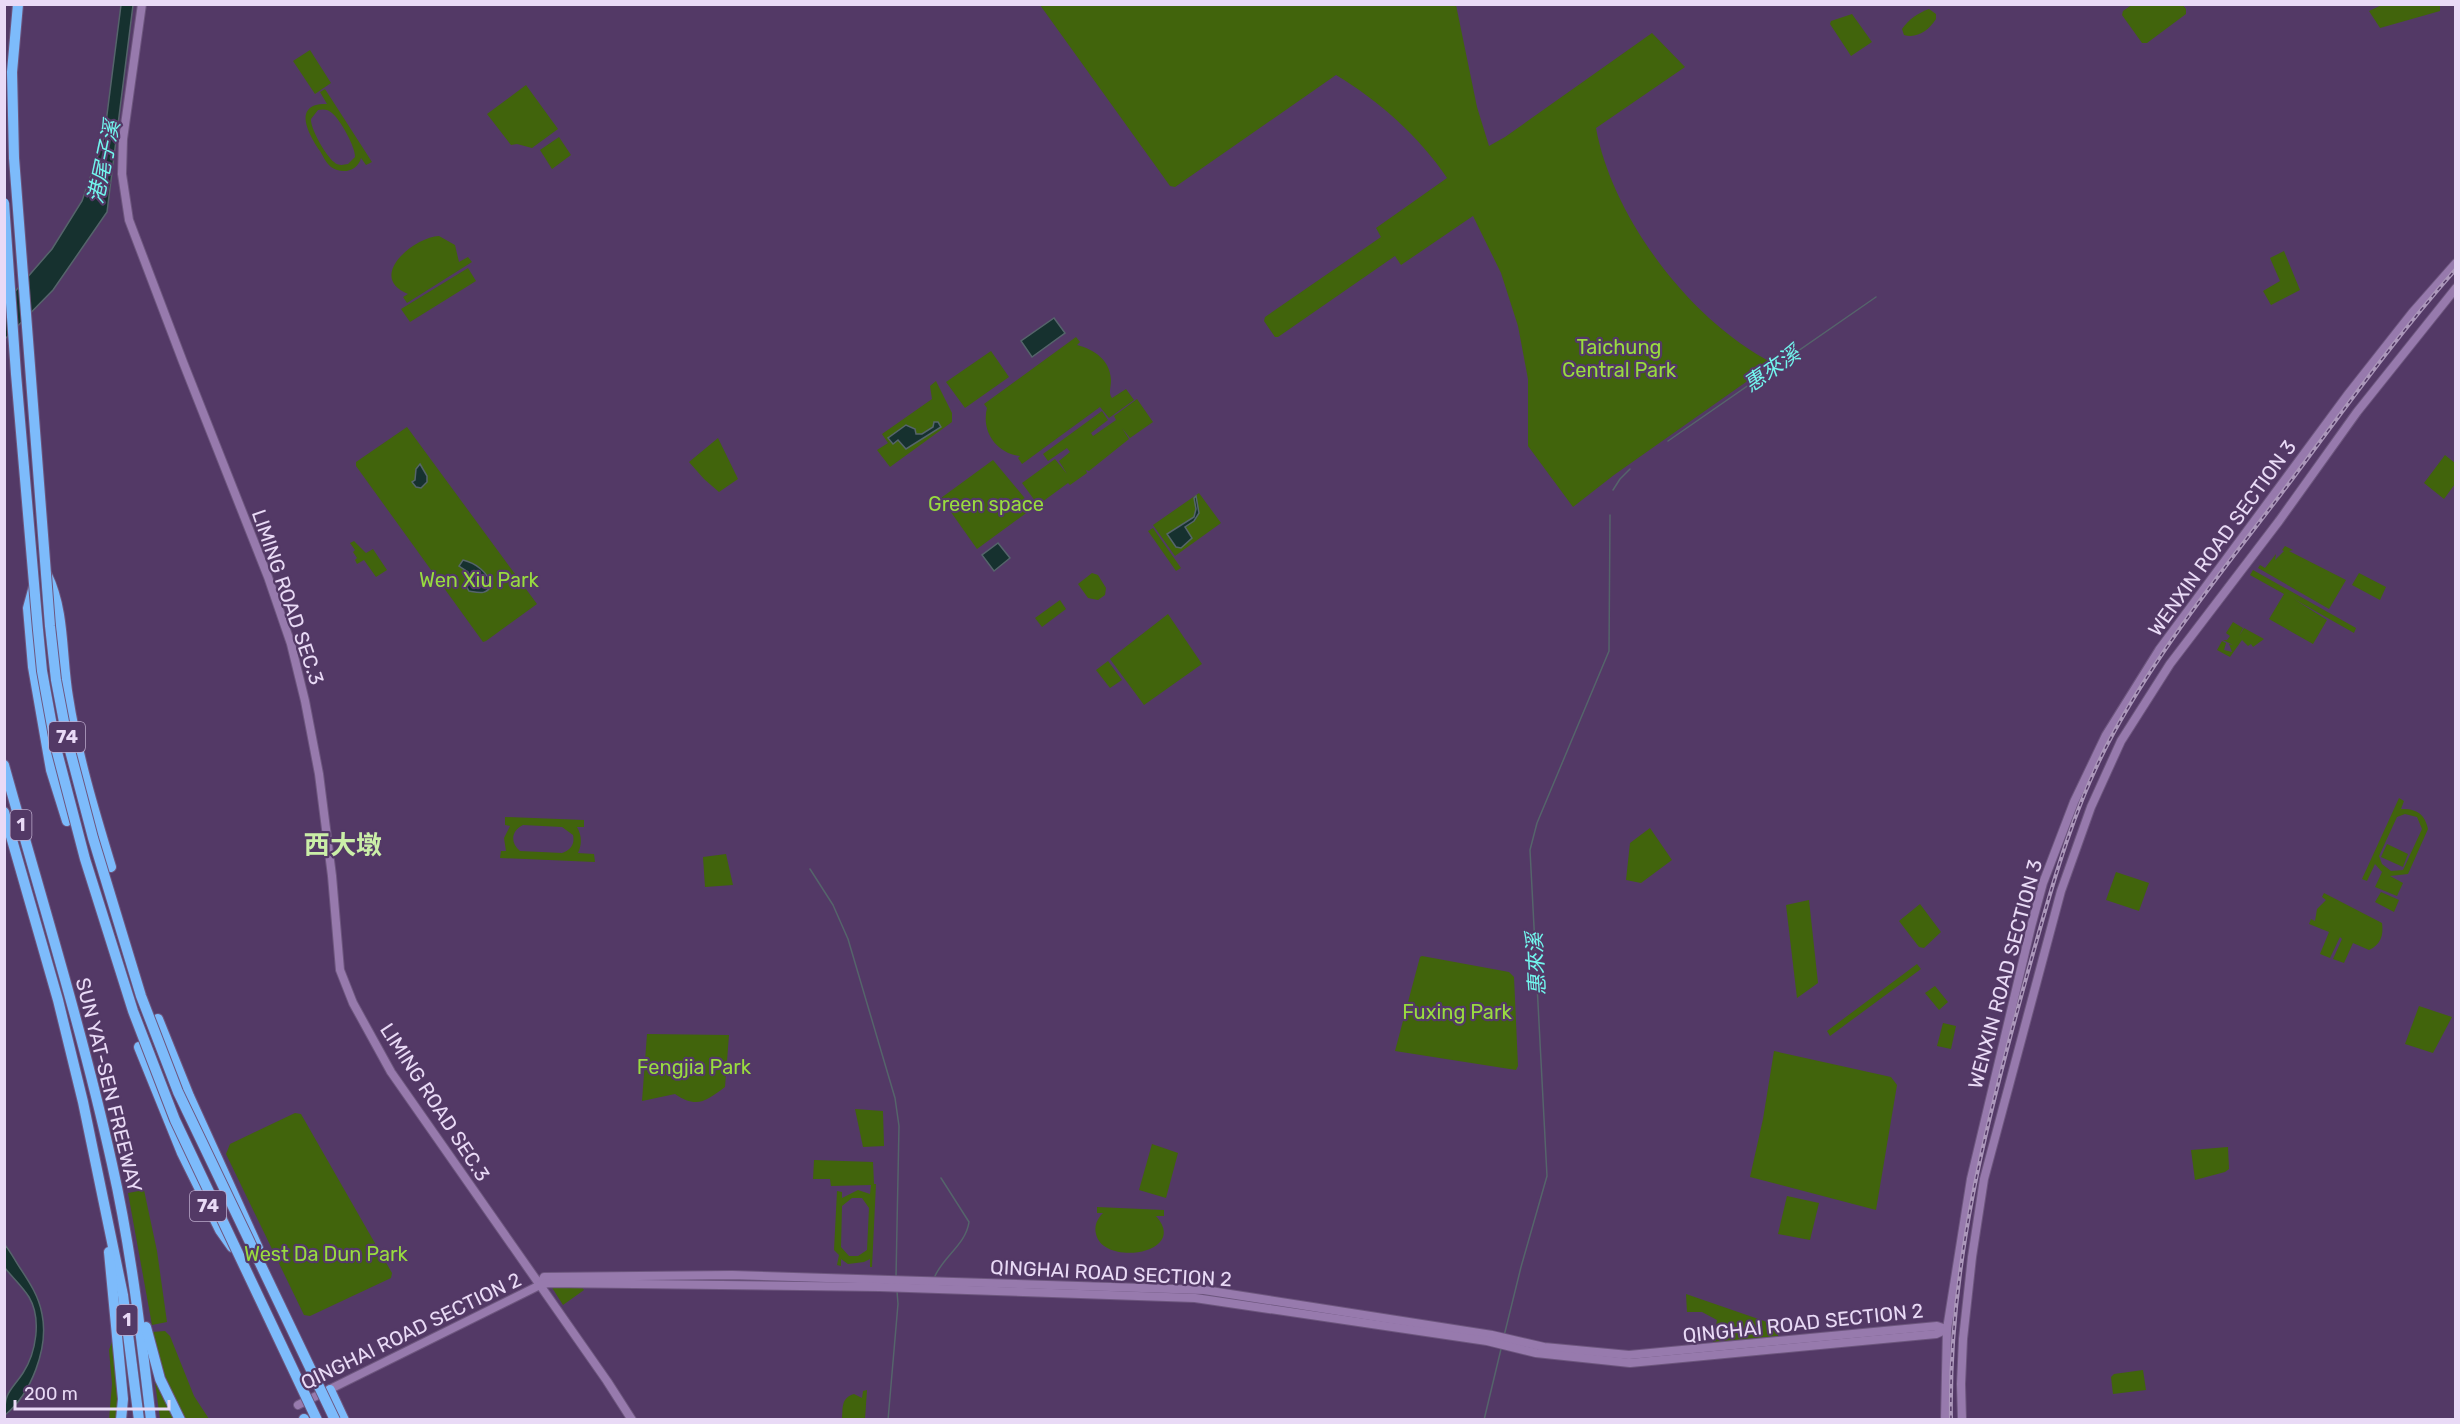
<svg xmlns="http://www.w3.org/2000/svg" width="2460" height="1424" font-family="Rubik,'Noto Sans TC',sans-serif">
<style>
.green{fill:#41640c;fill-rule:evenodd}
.water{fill:#16312f;stroke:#55646b;stroke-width:1.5}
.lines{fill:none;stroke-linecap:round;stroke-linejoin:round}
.stream{stroke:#55646b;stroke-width:1.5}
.secondary-casing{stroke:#6d567e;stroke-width:10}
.highway-casing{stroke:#6d567e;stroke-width:12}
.secondary{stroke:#977aad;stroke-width:8}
.highway{stroke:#7dbbfb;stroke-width:10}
.rail-casing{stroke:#ac98bb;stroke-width:4}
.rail{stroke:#533966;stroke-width:1.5;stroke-dasharray:4.5;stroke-linecap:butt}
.highway-bridge-casing{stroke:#6d567e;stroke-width:12;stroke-linecap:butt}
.highway-bridge{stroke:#7dbbfb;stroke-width:10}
.labels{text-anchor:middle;stroke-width:4.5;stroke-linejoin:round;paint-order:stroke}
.shield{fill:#533966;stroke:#bcaacb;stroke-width:1.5}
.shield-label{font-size:18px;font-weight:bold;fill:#e9daf6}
.park-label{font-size:20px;fill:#99dc3f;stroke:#533966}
.street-label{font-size:20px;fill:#e9daf6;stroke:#533966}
.water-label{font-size:21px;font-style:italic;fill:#72f6ee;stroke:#533966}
.district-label{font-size:26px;font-weight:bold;fill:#cbefa8;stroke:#533966}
</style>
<rect width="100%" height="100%" fill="#533966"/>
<g class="green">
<polygon points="2133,4 2183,5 2186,9 2186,14 2147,43 2142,43 2122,15 2123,11"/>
<polygon points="2384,4 2440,4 2440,11 2380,28 2369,11"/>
<path d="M 1040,5 L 1456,5 L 1477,107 L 1489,146 L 1505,137 L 1652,33 L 1685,67 L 1596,128 C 1612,217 1691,322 1773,363 L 1614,475 L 1573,507 L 1528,446 L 1528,379 L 1518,326 L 1501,273 L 1473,216 L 1401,265 L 1395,256 L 1278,337 L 1275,337 L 1264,321 L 1265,317 L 1381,237 L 1376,228 L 1447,178 C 1420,137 1378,100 1336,75 L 1175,187 L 1170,186 Z"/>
<path d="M 1929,9 L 1936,14 L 1936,19 C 1929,30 1917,39 1904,35 L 1902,29 C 1909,19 1918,13 1929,9 Z"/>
<polygon points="1852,14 1872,42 1851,56 1830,24 1831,21"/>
<polygon points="310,50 331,83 315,94 293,61"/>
<polygon points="526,85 558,129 532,148 517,144 511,145 487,114"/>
<path d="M 325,89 L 372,162 L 366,165 L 361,158 C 358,171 342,175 331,167 C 326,163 323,156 320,151 C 309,135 291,103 327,104 L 320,92 ZM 318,110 C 323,109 328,109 332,113 C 340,119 356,148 355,157 L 348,164 C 343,165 338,166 334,162 C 326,156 310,128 311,119 Z"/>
<polygon points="559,137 571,155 552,169 540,150"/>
<path d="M 439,236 L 455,245 L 459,262 L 468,257 L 472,262 L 407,303 L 403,297 L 408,294 C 366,277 414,237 439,236 Z"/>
<polygon points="2284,251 2300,290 2271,305 2263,291 2280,281 2270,258"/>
<polygon points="468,268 476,281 410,322 401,309"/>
<path d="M 1076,337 L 1080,342 L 1077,345 C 1095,350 1110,360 1111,380 C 1111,388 1108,392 1112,398 L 1126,389 L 1134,400 L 1109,418 L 1100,407 L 1022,464 L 1018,458 L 1020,456 C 996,453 981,431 987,408 L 984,404 Z"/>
<polygon points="991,351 1009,377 965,408 946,382"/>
<polygon points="936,381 952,413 952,422 890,467 877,450 888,443 882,434 932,399 930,386"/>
<polygon points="1137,399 1153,422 1130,438 1122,428 1129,439 1089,471 1086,470 1087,473 1070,485 1068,483 1038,505 1022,483 1055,459 1067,474 1059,461 1070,452 1067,448 1048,461 1043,454 1102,411 1108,420 1091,433 1093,436 1116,420 1114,416"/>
<polygon points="407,427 537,604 486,641 483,642 356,466 356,462"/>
<polygon points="718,438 738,479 719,492 704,479 689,462"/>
<polygon points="2445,455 2455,463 2455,484 2444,499 2424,483"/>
<polygon points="993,460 1033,508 977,549 941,498"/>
<polygon points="1199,493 1221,523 1175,556 1153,525"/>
<polygon points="1153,528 1181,568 1176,571 1148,531"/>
<polygon points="354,541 366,553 373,549 387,570 376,577 364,560 357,564 355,560 357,558 353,552 355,550 350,543"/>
<polygon points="2285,546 2293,550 2289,551 2346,580 2329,609 2258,568 2260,565 2265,568 2276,554 2275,560 2284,551 2282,550"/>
<polygon points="2253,570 2356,628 2354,633 2294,599 2327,620 2313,644 2269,619 2284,594 2250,575"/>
<polygon points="1092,573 1098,575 1106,588 1105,595 1098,600 1088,598 1078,584"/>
<polygon points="2359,573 2386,587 2380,600 2352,585"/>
<polygon points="1060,600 1066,609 1042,627 1035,618"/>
<polygon points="1168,614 1202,664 1144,705 1110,659"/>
<polygon points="2233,622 2243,628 2239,636 2244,628 2264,639 2253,647 2251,644 2248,646 2242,640 2230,657 2217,650 2222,641 2226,643 2224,650 2232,652 2229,644 2233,645 2223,640 2227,640 2230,636 2226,633"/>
<polygon points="1108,661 1122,680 1110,688 1096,670"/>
<path d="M 2399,798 L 2404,801 L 2401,809 C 2416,808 2425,814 2428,829 L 2408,874 L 2390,876 L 2403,883 L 2397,896 L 2375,887 L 2382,872 L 2375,864 L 2367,881 L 2362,879 ZM 2405,814 L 2417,817 L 2422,829 L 2403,870 L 2391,871 L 2382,864 L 2379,856 L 2397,817 Z"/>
<path d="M 505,817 L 584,820 L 584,827 L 577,827 C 582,836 582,844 578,853 L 594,854 L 595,862 L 500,858 L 501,851 L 506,851 L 504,838 L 510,826 L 505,825 ZM 523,825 L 562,827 L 573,835 C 575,844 571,850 562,853 L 520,851 C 510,843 511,831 523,825 Z"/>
<polygon points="1650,828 1672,860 1641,883 1626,880 1630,843"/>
<polygon points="2387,844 2408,854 2403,867 2381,857"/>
<polygon points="726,854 733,885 705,887 703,857"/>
<polygon points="2116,872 2149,883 2139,911 2106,900"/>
<polygon points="2381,892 2399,900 2394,912 2375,902"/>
<path d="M 2324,893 L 2382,923 C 2384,936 2380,945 2369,950 L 2353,943 L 2344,963 L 2333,959 L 2342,939 L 2340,937 L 2330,958 L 2320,954 L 2329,932 L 2309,924 L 2311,919 L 2315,921 L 2317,909 L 2326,900 L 2322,897 Z"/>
<polygon points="1809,900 1818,983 1797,998 1786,905"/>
<polygon points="1920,904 1941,932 1924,948 1919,947 1899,921"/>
<polygon points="1422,956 1509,972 1514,977 1518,1066 1516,1070 1395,1051 1420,957"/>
<polygon points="1917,964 1921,969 1830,1036 1827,1031"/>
<polygon points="1935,986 1948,1002 1939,1010 1925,993"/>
<polygon points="2419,1006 2452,1017 2433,1053 2405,1044"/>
<polygon points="1943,1023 1956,1026 1951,1049 1937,1046"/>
<path d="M 647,1034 L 729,1035 L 725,1087 C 706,1101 697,1109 675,1094 L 642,1101 Z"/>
<polygon points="1774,1051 1891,1077 1897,1085 1876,1210 1750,1177 1763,1119"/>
<polygon points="855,1109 883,1111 884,1146 863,1147"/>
<polygon points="295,1113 301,1114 392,1273 391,1278 310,1316 304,1315 226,1154 230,1144"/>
<polygon points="1152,1144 1178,1153 1166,1198 1139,1190"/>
<polygon points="2228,1147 2229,1169 2225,1172 2195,1180 2191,1150"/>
<path d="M 814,1160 L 873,1162 L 874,1184 L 876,1184 L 872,1267 L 870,1267 L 870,1259 L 864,1262 L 848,1264 L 841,1259 L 841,1266 L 837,1265 L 839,1255 L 834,1250 L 837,1191 L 842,1192 L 842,1198 L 858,1190 L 870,1194 L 871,1185 L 831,1186 L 830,1179 L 813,1179 ZM 852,1198 L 862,1198 L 869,1208 L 867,1250 L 858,1256 L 849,1256 L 841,1247 L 842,1206 Z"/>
<polygon points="144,1190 157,1251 167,1322 152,1325 128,1193"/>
<polygon points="1787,1196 1819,1203 1810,1240 1778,1234"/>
<path d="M 1097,1207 L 1164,1210 L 1164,1216 L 1156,1216 C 1190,1254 1103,1267 1096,1234 C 1094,1226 1097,1219 1103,1213 L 1097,1213 Z"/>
<polygon points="551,1286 581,1286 584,1290 563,1305"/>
<polygon points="1686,1294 1767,1322 1778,1321 1778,1336 1713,1342 1717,1320 1702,1312 1687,1312"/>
<polygon points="165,1331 170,1336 194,1396 209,1419 185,1419 166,1386 152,1332"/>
<polygon points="113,1339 117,1384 117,1415 116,1419 109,1420 112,1384 109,1350"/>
<polygon points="2143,1370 2146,1390 2113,1394 2111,1377 2114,1374"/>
<polygon points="158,1381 177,1419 160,1419 155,1382"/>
<path d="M 867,1390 L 865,1419 L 842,1419 C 843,1407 841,1398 854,1394 L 862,1398 L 863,1391 Z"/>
</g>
<g class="water">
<polygon points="121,5 133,5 107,212 53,290 5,339 5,303 52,249 82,201 104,138"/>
<polygon points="1054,318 1065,333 1032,357 1021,341"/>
<polygon points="934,422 938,422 941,427 906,449 898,440 893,444 888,438 906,425 915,429 916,434 922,434 933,427"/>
<polygon points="420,464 427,476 427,482 421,488 416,487 412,482 415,480 416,469"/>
<polygon points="1196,496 1199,513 1194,521 1185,527 1192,538 1181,548 1176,547 1167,534 1194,517 1196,509 1194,498"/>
<polygon points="998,543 1010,558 994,571 982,555"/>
<path d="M 463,560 C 476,563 487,572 492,585 C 486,595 480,593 469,591 L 465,584 L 469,576 L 468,572 L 459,566 Z"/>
<path d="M 5,1245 C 11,1252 15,1261 20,1268 C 30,1283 39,1297 42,1314 C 49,1348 31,1394 5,1415 C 4,1392 11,1391 23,1373 C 36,1353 42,1319 29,1297 C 22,1286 12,1277 5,1268 Z"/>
</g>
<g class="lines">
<g class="stream">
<polyline points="1668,441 1876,297"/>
<polyline points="1613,490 1620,479 1630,469"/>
<polyline points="810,869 833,905 848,939 895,1098 899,1126 896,1277"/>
<path d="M 935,1276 C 944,1256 966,1244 969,1222 L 941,1178"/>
<polyline points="1504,1336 1521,1267 1547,1176 1530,850 1537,823 1609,651 1610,515"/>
<polyline points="888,1420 898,1304 897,1291"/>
<polyline points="1484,1420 1501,1349"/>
</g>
<g class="secondary-casing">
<g id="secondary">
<polyline points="142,4 123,139 122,174 129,220 183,362 268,577 291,644 305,701 319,774 332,876 340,970 353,1003 391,1072 607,1381 632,1420"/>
<polyline points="540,1285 544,1277 732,1275 1204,1290 1492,1335 1544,1347 1629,1355 1937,1326 1946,1329"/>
<polyline points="298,1405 540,1285 548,1283 880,1287 1195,1298 1487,1341 1536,1353 1630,1363 1936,1334 1947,1329"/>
<polyline points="1945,1420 1947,1329 1971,1179 2031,927 2043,883 2074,802 2106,735 2159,650 2349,393 2412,313 2456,263"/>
<polyline points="1962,1420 1961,1384 1963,1339 1972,1257 1984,1179 2061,891 2091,807 2121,741 2170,664 2279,521 2357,412 2456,288"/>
</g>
</g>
<g class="highway-casing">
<g id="highway">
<path d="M 47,575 C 65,612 61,657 68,697 C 77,755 94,811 111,867"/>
<polyline points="34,586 28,608 33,667 51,770 67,821"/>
<path d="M 4,765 C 41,898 82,1029 112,1164 C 131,1248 141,1334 151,1420"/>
<polyline points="4,812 58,1000 83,1102 123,1295 139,1420"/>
<polyline points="158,1019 189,1096 258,1248"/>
<polyline points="139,1047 182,1153 220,1230 232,1247"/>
<polyline points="109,1252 123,1399 121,1420"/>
<polyline points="146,1327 160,1379 180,1420"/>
<polyline points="330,1390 344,1420"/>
<polyline points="304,1419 304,1420"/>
</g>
</g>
<use href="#secondary" class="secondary"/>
<use href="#highway" class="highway"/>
<g class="rail-casing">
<path id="rail" d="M 1951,1420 C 1948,1268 1987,1120 2027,975 C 2050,893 2072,808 2114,732 C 2161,647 2222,571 2281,494 C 2338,418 2393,340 2456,269"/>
</g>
<use href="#rail" class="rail"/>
<g class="highway-bridge-casing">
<g id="highway-bridge">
<polyline points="18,4 12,72 14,158 50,626 56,680 68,743 93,838 141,996 178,1092 335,1420"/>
<polyline points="4,203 16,374 38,630 42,671 56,748 85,859 133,1011 175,1120 317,1420"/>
</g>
</g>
<use href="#highway-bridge" class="highway-bridge"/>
</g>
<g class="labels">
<g class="shield">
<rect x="49" y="722" width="36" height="30" rx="4.5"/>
<rect x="10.5" y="810" width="21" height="30" rx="4.5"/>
<rect x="190" y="1191" width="36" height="30" rx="4.5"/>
<rect x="116.5" y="1305" width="21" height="30" rx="4.5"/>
</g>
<g class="shield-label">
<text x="67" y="743">74</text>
<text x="21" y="831">1</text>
<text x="208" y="1212">74</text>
<text x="127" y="1326">1</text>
</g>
<g class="park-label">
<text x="1619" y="354">Taichung<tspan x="1619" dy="23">Central Park</tspan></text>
<text x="986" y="511">Green space</text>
<text x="479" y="587">Wen Xiu Park</text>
<text x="1457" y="1019">Fuxing Park</text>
<text x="694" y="1074">Fengjia Park</text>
<text x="326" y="1261">West Da Dun Park</text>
</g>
<g class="street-label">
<text transform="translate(2222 538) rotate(-54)" y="7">WENXIN ROAD SECTION 3</text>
<text transform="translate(288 597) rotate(71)" y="7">LIMING ROAD SEC.3</text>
<text transform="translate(2005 974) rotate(-75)" y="7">WENXIN ROAD SECTION 3</text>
<text transform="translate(109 1085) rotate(76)" y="7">SUN YAT-SEN FREEWAY</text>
<text transform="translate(435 1102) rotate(57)" y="7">LIMING ROAD SEC.3</text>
<text transform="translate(1111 1273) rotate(3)" y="7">QINGHAI ROAD SECTION 2</text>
<text transform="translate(1803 1323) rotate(-6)" y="7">QINGHAI ROAD SECTION 2</text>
<text transform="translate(411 1331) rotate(-26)" y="7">QINGHAI ROAD SECTION 2</text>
</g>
<g class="water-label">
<text transform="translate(104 162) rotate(-78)" y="7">港尾子溪</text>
<text transform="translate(1772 369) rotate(-35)" y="7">惠來溪</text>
<text transform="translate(1536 964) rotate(-93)" y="7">惠來溪</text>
</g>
<g class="district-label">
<text x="343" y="854">西大墩</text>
</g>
</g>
<rect width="2460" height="1424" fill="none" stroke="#e9daf6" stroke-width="12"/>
<path d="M15 1400v9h154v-9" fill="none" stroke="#e9daf6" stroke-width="3"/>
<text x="24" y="1400" font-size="18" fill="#e9daf6" stroke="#533966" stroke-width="4.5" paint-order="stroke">200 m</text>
</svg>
